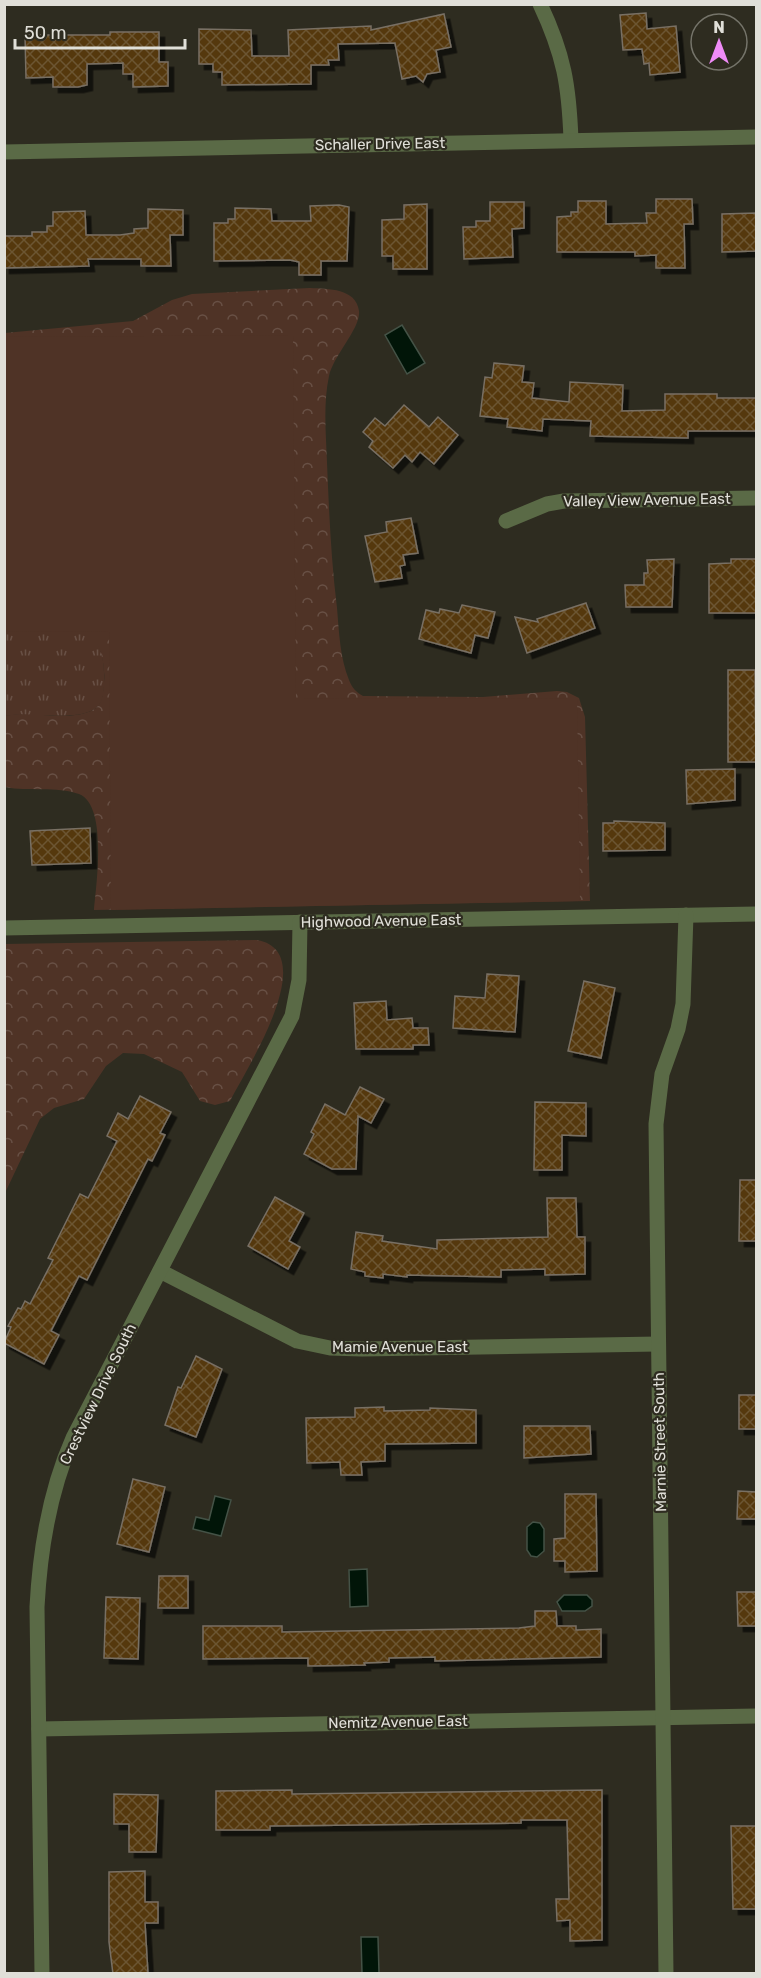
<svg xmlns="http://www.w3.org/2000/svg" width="761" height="1978" font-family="Rubik,sans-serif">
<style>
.grass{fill:url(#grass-tufts)}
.forest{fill:url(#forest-crowns)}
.park{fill:#4f3326}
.water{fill:#011508;stroke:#445246;stroke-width:1.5}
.building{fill:url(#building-cross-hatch);stroke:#786f64;stroke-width:1.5;filter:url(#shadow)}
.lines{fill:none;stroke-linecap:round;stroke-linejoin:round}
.minor{stroke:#5a6a46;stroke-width:15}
.labels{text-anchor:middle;stroke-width:4.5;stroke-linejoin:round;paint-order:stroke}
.street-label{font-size:15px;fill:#e0dfd8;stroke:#2e2c20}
</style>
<defs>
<pattern id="grass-tufts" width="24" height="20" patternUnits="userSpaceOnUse" patternTransform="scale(1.5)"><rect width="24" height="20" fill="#4f3326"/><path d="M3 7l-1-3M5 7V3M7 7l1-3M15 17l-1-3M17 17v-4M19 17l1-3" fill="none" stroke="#685045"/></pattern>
<pattern id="forest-crowns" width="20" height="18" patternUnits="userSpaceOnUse" patternTransform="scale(1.5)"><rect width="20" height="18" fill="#4f3326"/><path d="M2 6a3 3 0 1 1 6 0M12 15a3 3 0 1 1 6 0" fill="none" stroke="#685045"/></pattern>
<pattern id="building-cross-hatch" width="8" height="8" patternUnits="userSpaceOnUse" patternTransform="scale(1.5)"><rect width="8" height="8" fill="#54380e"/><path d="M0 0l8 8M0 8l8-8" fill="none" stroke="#6c5430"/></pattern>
<filter id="shadow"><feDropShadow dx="5.5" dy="5.5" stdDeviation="0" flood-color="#0009"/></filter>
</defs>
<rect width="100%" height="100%" fill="#2e2c20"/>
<path class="grass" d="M 5,589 L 83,624 C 97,638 104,653 104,673 C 104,682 105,698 99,705 C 84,724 27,711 5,716 Z"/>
<g class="forest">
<path d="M 310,288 C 328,289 356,288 359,311 C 361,328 333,356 329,376 C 323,404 326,434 327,463 C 329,511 331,560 337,608 C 339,632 340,658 349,680 C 352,688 356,692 363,696 L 483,697 L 557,691 L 567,692 L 579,698 L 585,717 L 590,901 L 94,910 C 96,886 108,805 79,794 C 56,786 29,792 5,787 L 4,716 C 32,710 65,722 91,711 C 103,706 103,694 104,683 C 109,619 52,610 5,589 L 5,333 L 133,321 L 172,300 L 192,294 Z"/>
<path d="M 257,940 C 323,952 245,1071 230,1101 L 215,1105 L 200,1101 L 182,1072 L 144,1054 L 123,1053 L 106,1066 L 84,1099 L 54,1108 L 40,1119 L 5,1193 L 5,944 Z"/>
</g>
<polygon class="park" points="293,335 296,699 577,698 580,901 111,910 109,631 5,632 5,337"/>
<g class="water">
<polygon points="402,325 425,363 407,374 385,335"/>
<polygon points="215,1496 231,1500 221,1536 193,1529 196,1517 209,1520"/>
<polygon points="533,1522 540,1523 544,1529 544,1551 537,1557 531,1556 527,1550 527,1527"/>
<polygon points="367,1569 368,1606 350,1607 349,1570"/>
<polygon points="564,1595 587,1595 592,1600 592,1606 585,1611 562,1611 557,1602"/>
<polygon points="361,1937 378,1937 379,1973 362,1973"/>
</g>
<g class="building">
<polygon points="646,13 647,29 676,26 680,72 650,75 649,63 644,64 642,49 623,50 620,15"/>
<polygon points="444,14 451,47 436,50 440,72 427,74 423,82 416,76 402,79 395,43 338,44 339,60 328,60 329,65 311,65 311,84 222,85 222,72 213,72 213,64 199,64 199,29 251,30 252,56 289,56 288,30 371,26 371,30"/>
<polygon points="110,32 159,32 159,62 168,62 168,86 133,87 133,74 123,74 123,63 87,64 87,85 78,87 53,87 53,77 26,78 25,35 110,35"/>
<polygon points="656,199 692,199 693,224 684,224 685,268 656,268 656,255 635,256 635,252 557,252 557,217 571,216 571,212 578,212 578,201 606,201 606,224 647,223 646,213 656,213"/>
<polygon points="490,202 524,202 524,228 512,229 513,257 464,259 463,227 476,227 476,221 490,221"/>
<polygon points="427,204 427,269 393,269 393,256 382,256 382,220 404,219 404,205"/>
<polygon points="339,205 349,207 347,261 321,261 321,275 299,275 299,262 290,260 214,261 214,223 228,223 228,219 235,219 235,208 271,209 272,221 311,221 310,206"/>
<polygon points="148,209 183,210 183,235 170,235 171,266 141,266 141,259 88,259 89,266 4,268 4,236 32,236 32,232 47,232 47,226 53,226 53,212 85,211 86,235 120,235 134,233 134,229 148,228"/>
<polygon points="756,213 756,251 722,252 722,214"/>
<polygon points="494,363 524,366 522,382 534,383 532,398 569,402 570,382 623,385 622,411 665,410 665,394 717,394 717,398 756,398 756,431 688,431 688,438 590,436 591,421 543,419 542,431 507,427 508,419 480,416 485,377 492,378"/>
<polygon points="404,405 429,427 438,417 458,435 434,464 420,452 412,462 405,455 393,468 369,447 373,441 363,432 375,418 385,426"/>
<polygon points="411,518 418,553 403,555 405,565 400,566 402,578 375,582 365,536 387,532 386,522"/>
<polygon points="674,559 672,607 626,607 625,585 644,585 644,573 648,573 647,560"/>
<polygon points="731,559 756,559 756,613 709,613 709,564 731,563"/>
<polygon points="586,603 595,628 527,653 515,617 538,622 537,619"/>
<polygon points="462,605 495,612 488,638 475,635 471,653 419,639 426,610 439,613 440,609 459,613"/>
<polygon points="728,670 755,670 756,762 728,762"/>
<polygon points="735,769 735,800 687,804 686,770"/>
<polygon points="614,821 665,823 665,850 603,851 603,823 614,823"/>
<polygon points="90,828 91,863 32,865 30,831"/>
<polygon points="487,974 519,976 515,1032 453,1028 455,996 485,998"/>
<polygon points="584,981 615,988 601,1058 568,1051"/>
<polygon points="386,1001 387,1020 412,1018 413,1028 428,1028 429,1045 413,1045 413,1049 356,1049 354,1003"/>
<polygon points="360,1087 384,1099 371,1123 358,1116 356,1169 332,1169 304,1154 314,1134 311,1132 325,1104 345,1115"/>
<polygon points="140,1096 171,1112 160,1133 165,1135 152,1161 148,1159 87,1280 79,1276 51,1331 59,1335 44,1364 4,1343 11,1327 8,1326 18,1308 21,1309 25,1301 30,1304 53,1260 48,1258 80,1194 88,1198 117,1141 107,1136 118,1113 128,1119"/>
<polygon points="535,1102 586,1103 586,1136 562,1135 562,1170 534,1170"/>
<polygon points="740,1180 756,1180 756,1241 739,1241"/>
<polygon points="275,1197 304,1213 289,1241 300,1247 288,1269 248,1246"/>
<polygon points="547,1198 576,1198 577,1237 585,1237 585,1274 545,1275 545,1269 501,1270 501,1277 407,1275 407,1277 383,1274 383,1278 365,1276 365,1272 351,1269 356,1232 383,1236 382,1241 437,1249 437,1240 548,1237"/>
<polygon points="196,1356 222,1369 196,1437 165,1425 178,1387 181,1388"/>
<rect x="739" y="1395" width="17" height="34"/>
<polygon points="384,1407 384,1411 430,1410 430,1408 476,1410 476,1443 385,1444 385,1461 361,1462 362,1475 341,1475 340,1462 307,1463 306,1418 355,1417 355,1408"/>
<polygon points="524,1426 590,1426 591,1454 524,1458"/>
<polygon points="133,1479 165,1487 149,1552 117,1544"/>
<polygon points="738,1491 756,1492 756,1519 737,1519"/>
<polygon points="565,1494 596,1494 597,1571 565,1572 565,1561 554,1561 554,1539 565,1538"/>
<polygon points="159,1576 188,1576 188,1608 158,1608"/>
<polygon points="737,1592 756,1592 756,1626 738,1626"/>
<polygon points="106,1597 140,1598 138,1659 104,1658"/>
<polygon points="535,1611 556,1611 557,1626 576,1626 576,1630 601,1629 601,1657 435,1661 435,1657 389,1658 389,1662 364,1663 365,1665 308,1666 308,1658 203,1659 203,1626 282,1626 282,1632 519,1628 535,1626"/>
<polygon points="292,1790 292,1794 602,1790 602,1940 570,1941 570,1920 557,1921 556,1899 569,1899 567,1820 521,1820 521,1823 270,1826 270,1830 216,1830 216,1791"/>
<polygon points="114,1794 158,1795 156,1852 129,1852 129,1824 114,1824"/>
<polygon points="731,1826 756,1826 756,1909 733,1909"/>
<polygon points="145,1871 145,1902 158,1902 158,1923 145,1923 148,1974 113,1974 109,1942 109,1872"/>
</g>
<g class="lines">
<g class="minor">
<path d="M 540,4 C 564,55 569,85 571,140"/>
<polyline points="4,152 756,137"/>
<polyline points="506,521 547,504 564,501 756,498"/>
<polyline points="4,928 756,914"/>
<polyline points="160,1271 297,1341 330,1348 362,1349 658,1344"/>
<polyline points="39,1729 756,1716"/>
<path d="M 42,1974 L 37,1607 C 40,1549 49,1492 73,1438 L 292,1016 L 299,980 L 300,922"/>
<polyline points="666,1974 656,1124 662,1074 678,1029 683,1004 686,915"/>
</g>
</g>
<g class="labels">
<g class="street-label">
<text transform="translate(380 144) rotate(-1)" y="5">Schaller Drive East</text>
<text transform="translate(647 500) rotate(-1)" y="5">Valley View Avenue East</text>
<text transform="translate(381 921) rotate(-1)" y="5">Highwood Avenue East</text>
<text x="400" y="1352">Mamie Avenue East</text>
<text transform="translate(98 1394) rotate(-64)" y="5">Crestview Drive South</text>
<text transform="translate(660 1442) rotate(-91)" y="5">Marnie Street South</text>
<text transform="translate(398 1722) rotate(-1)" y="5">Nemitz Avenue East</text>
</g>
</g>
<rect width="761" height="1978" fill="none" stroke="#e0dfd8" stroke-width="12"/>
<g transform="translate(719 42)"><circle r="28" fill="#2e2c20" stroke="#75746a" stroke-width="1.5"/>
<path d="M0-4.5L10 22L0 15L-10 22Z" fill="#ef8bf7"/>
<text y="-9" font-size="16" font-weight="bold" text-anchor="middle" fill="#e0dfd8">N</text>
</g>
<path d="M15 39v9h170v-9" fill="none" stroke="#e0dfd8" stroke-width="3"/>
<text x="24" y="39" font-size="18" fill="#e0dfd8" stroke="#2e2c20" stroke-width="4.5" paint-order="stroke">50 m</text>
</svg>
